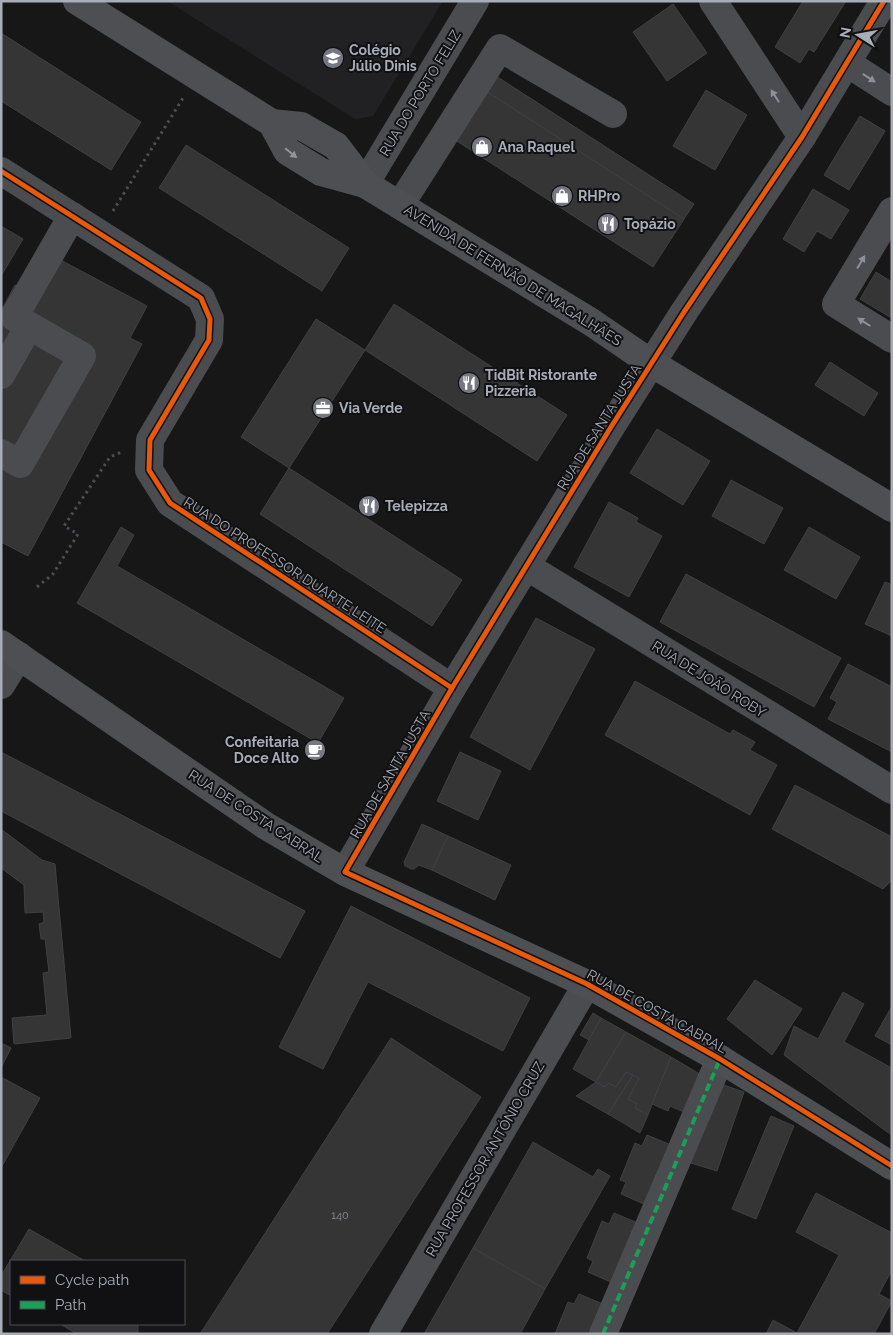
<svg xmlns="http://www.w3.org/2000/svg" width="893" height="1335" font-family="Raleway,sans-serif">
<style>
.built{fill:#212123}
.building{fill:#353536;stroke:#3f4043}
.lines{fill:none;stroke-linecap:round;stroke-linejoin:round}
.path{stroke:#4d4e52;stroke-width:3;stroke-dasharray:2.5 4;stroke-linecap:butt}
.minor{stroke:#4b4c50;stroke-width:28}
.major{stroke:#4d4f52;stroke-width:28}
.quiet{stroke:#1a9f57;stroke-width:4;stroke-dasharray:8 4;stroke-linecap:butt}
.cycleway-casing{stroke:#111113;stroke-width:8}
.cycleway{stroke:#e8590c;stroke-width:5}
.oneway{fill:#8c9099}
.oneway2{fill:#91969e}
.labels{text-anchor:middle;stroke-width:4;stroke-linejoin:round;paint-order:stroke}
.number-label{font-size:11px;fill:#8b8f98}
.poi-label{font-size:14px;font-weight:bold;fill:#a8adb8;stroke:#111113;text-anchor:start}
.street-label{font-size:14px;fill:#a8adb8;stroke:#111113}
</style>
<rect width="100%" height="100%" fill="#171717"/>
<polygon class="built" points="167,1 443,1 373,116 355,119"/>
<g class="building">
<polygon points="803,1 846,1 814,52 809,49 800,63 775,47"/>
<polygon points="673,4 707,53 667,81 633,32"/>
<polygon points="1,33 141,122 111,170 1,101"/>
<polygon points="496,76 694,204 684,219 486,91"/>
<polygon points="706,90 747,115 715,170 673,146"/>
<polygon points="486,91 684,219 653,267 455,140"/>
<polygon points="860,116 885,131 849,190 824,175"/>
<polygon points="186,145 349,248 322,291 159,188"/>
<polygon points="813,189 849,210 831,239 817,231 804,252 783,239"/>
<polygon points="1,226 23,239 1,276"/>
<polygon points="53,256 147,306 130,338 142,344 28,556 1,542 1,311 15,285 33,294"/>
<polygon points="876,272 892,282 892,315 890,317 860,299"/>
<polygon points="394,304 567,415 537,461 365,350"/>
<polygon points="316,319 365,350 289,468 241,437"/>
<polygon points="830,362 878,393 864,416 815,385"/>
<polygon points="657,429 710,461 683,505 630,473"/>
<polygon points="289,468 462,580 432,626 260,514"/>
<polygon points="731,480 783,508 764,544 712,516"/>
<polygon points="609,502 638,518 636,522 662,536 629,597 574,567"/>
<polygon points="121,527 134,535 117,566 344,698 318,743 77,603"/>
<polygon points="809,527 860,557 836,599 784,570"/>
<polygon points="686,574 841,658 814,707 660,622"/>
<polygon points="885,582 892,585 892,636 865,624"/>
<polygon points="536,618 595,649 530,770 470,737"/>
<polygon points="848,664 892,687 892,752 828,719 837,702 830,698"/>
<polygon points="635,681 730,734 733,730 755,742 750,750 777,765 750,815 605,735"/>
<polygon points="1,752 305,911 280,958 1,811"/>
<polygon points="460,752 501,771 478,820 437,801"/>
<polygon points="795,785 892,837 892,880 883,889 772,829"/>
<polygon points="422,824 448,836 432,870 419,865 414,869 411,869 405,866 404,862"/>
<polygon points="1,829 42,860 55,864 71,1038 14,1044 12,1018 47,1015 43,973 49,972 45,939 41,939 39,924 44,922 43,912 25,913 24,885 1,868"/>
<polygon points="448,836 511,865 495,900 432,870"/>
<polygon points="351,906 530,998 503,1051 368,982 323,1069 279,1047"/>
<polygon points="755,980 802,1009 772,1055 727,1019"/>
<polygon points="843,992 864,1004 844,1042 892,1068 892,1131 890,1134 784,1055 794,1026 818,1039"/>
<polygon points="892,1006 892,1045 875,1036"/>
<polygon points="593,1013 601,1018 589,1040 580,1035"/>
<polygon points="601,1018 626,1032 596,1082 573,1069"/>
<polygon points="626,1032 671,1057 648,1115 635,1108 637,1104 628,1099 639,1078 626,1072 616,1087 609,1083 605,1087 596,1082"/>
<polygon points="391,1038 481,1097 327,1334 200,1334"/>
<polygon points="1,1043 11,1048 1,1068"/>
<polygon points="671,1057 703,1076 686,1113 670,1106 668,1111 652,1104"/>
<polygon points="626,1072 633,1075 608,1114 576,1096 596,1082 605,1087 609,1083 616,1087"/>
<polygon points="633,1075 639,1078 628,1099 637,1104 635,1108 648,1115 640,1133 608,1114"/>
<polygon points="1,1077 40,1098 1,1168"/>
<polygon points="718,1083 744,1092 717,1171 691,1163"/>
<polygon points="771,1116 794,1126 756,1219 732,1209"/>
<polygon points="647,1135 671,1145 646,1205 621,1194 626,1182 620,1180 635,1143 642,1146"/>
<polygon points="533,1142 593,1177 598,1169 610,1176 545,1289 473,1248"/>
<polygon points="816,1193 892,1233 892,1270 879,1294 892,1301 874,1334 766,1334 773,1320 797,1333 839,1255 796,1232"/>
<polygon points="614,1213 638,1223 613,1283 588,1272 593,1261 587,1258 602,1221 609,1224"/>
<polygon points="29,1229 85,1261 11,1261 11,1296 1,1290 1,1276"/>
<polygon points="473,1248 545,1289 520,1334 424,1334"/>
<polygon points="579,1294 603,1304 590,1334 555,1334 568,1302 574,1304"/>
<polygon points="60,1324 138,1324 138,1334 77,1334"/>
</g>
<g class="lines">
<g class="path">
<polyline points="113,211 183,98"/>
<polyline points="37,587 53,574 78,534 64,526 110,457 124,451"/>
</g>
<g class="minor">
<polyline points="713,1 802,137"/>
<polyline points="847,63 892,92"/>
<polyline points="1,171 201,298 210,319 209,340 150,440 149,470 170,503 452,688"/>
<polyline points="365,184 475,1"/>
<polyline points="400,205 500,48 613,114"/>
<polyline points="892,211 836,304 892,339"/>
<polyline points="1,375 29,326"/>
<polyline points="1,453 20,464 82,356 14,317 72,216"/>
<polyline points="526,566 892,790"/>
<polyline points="1,685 19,656"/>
<polyline points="345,872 452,688 611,427 684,312 802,137 884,1"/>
<polyline points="383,1334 587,984"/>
<polyline points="603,1334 720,1059"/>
</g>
<g class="major">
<polyline points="77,1 272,123 301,126 336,146 365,184"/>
<polyline points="272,123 287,151 321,172 365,184 591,322 651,363 892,508"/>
<polyline points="1,644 266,826 345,872 587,984 720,1059 892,1166"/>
</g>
<polyline class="quiet" points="603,1334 720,1059"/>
<g class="cycleway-casing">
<g id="cycleway">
<polyline points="884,1 802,137 684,312 611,427 452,688 345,872 587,984 720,1059 892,1166"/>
<polyline points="1,171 201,298 210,319 209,340 150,440 149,470 170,503 452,688"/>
</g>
</g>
<use href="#cycleway" class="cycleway"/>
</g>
<defs><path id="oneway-solid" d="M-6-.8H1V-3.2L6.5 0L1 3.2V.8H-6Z" transform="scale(1.25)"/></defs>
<g class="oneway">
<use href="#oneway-solid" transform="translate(869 78) rotate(33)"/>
<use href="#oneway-solid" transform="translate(775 96) rotate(-123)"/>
<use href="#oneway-solid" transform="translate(861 262) rotate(-59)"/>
<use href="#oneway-solid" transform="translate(864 322) rotate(-148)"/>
</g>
<use class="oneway2" href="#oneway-solid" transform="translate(291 153) rotate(39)"/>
<defs>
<g id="school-disc" transform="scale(1.125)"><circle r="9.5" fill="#757880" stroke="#111113"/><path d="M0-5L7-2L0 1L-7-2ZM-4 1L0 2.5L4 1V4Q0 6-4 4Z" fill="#fff"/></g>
<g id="shop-disc" transform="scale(1.125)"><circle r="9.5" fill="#757880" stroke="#111113"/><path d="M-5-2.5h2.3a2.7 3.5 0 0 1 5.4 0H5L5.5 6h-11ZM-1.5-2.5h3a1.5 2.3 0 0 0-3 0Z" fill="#fff"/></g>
<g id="restaurant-disc" transform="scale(1.125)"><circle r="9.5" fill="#757880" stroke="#111113"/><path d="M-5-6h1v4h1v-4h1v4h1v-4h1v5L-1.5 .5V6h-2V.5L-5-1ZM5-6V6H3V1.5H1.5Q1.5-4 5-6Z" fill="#fff"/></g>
<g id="office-disc" transform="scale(1.125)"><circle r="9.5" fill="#757880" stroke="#111113"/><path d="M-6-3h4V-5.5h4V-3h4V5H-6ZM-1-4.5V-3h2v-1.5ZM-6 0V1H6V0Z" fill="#fff"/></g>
<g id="cafe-disc" transform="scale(1.125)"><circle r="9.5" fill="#757880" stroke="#111113"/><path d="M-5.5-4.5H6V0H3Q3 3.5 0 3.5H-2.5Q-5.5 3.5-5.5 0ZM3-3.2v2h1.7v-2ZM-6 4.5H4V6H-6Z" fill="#fff"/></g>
</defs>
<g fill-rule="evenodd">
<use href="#school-disc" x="333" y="58"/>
<use href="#shop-disc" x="482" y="147"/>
<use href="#shop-disc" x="562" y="196"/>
<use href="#restaurant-disc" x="608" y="224"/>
<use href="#restaurant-disc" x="469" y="383"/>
<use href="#office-disc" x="323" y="408"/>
<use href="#restaurant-disc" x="369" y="506"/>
<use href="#cafe-disc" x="315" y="750"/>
</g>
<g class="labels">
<g class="number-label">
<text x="340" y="1219">140</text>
</g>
<g class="poi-label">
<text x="349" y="55">Colégio<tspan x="349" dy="16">Júlio Dinis</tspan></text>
<text x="498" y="152">Ana Raquel</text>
<text x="578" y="201">RHPro</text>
<text x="624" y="229">Topázio</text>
<text x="485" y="380">TidBit Ristorante<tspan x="485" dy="16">Pizzeria</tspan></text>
<text x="339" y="413">Via Verde</text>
<text x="385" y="511">Telepizza</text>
<text x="299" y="747" text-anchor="end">Confeitaria<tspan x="299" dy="16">Doce Alto</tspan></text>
</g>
<g class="street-label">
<text transform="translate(420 93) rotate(-59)" y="5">RUA DO PORTO FELIZ</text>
<text transform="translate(513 275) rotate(32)" y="5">AVENIDA DE FERNÃO DE MAGALHÃES</text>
<text transform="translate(599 427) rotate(-58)" y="5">RUA DE SANTA JUSTA</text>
<text transform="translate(285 565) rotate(33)" y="5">RUA DO PROFESSOR DUARTE LEITE</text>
<text transform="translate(709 679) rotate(32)" y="5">RUA DE JOÃO ROBY</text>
<text transform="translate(390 774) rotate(-60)" y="5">RUA DE SANTA JUSTA</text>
<text transform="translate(256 816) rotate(33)" y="5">RUA DE COSTA CABRAL</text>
<text transform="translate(657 1011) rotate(29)" y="5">RUA DE COSTA CABRAL</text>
<text transform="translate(485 1159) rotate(-60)" y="5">RUA PROFESSOR ANTÓNIO CRUZ</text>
</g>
</g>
<rect width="893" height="1335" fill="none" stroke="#a8adb8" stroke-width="5"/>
<rect x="10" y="1260" width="175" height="65" fill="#111113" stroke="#4d4f55"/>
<rect x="20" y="1276" width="25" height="8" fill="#e8590c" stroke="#4d4f55"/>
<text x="55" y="1285" font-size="15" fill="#a8adb8">Cycle path</text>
<rect x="20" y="1301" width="25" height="8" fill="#1a9f57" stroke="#4d4f55"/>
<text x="55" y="1310" font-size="15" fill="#a8adb8">Path</text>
<g transform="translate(858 35) rotate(281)" stroke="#111113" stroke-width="4" paint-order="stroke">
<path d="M0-4L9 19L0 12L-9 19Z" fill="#a8adb8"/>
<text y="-8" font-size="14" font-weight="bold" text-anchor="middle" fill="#a8adb8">N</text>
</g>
</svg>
